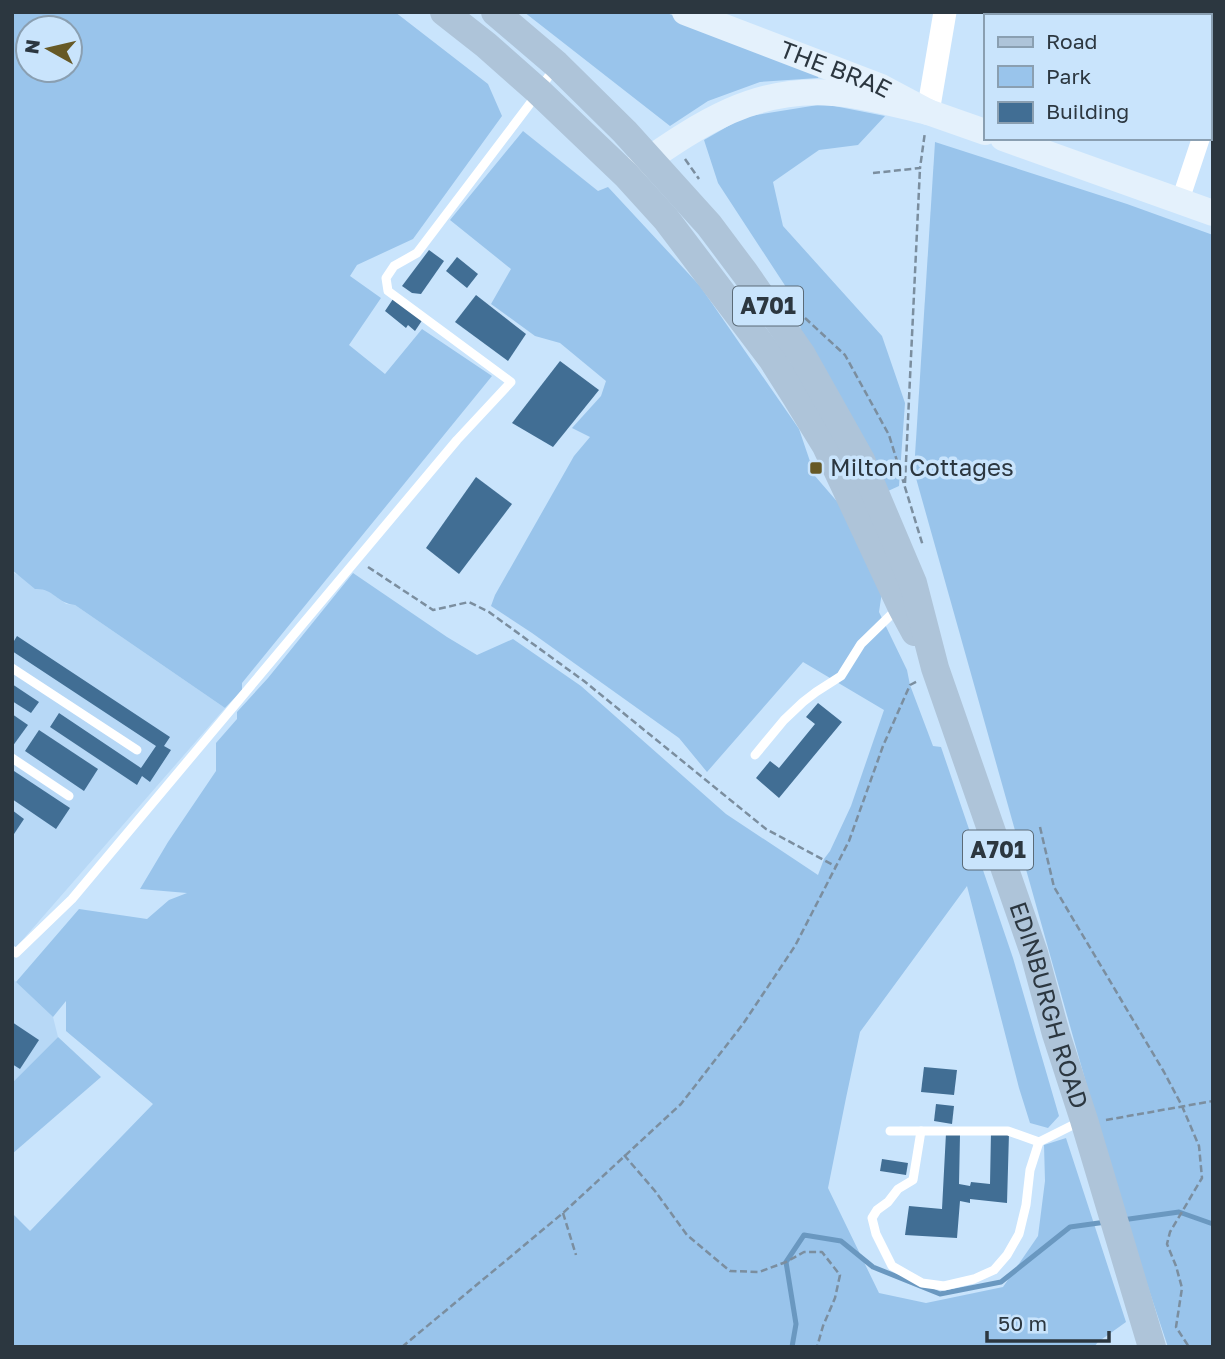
<svg xmlns="http://www.w3.org/2000/svg" width="1225" height="1359" font-family="'Golos Text',sans-serif">
<style>
.built{fill:#b7d8f6}
.green{fill:#99c4eb;fill-rule:evenodd}
.lines{fill:none;stroke-linecap:round;stroke-linejoin:round}
.stream{stroke:#6a98c0;stroke-width:5}
.building{fill:#416e94}
.path{stroke:#7b8e9f;stroke-width:2.5;stroke-dasharray:7 3.5;stroke-linecap:butt}
.service{stroke:#fff;stroke-width:9}
.minor{stroke:#fff;stroke-width:18}
.tertiary{stroke:#fff;stroke-width:23}
.secondary{stroke:#e4f1fc;stroke-width:26}
.primary{stroke:#aec4d9;stroke-width:28}
.poi-dot{fill:#665926;stroke:#c9e4fc;stroke-width:2.5}
.labels{text-anchor:middle;stroke-width:7;stroke-linejoin:round;paint-order:stroke}
.shield{fill:#c9e4fc;stroke:#5b6b78;stroke-width:2}
.shield-label{font-size:23px;font-weight:bold;fill:#2c3740}
.street-label{font-size:24px;fill:#2c3740;stroke:#c9e4fc}
.poi-label{font-size:24px;fill:#2c3740;stroke:#c9e4fc;text-anchor:start}
</style>
<rect width="100%" height="100%" fill="#c9e4fc"/>
<g class="built">
<polygon points="12,570 14,573 45,588 66,604 75,605 225,708 12,952"/>
<polygon points="12,978 53,1017 58,1037 12,1083"/>
</g>
<g class="green">
<path d="M 12,12 L 395,12 L 488,84 L 502,116 L 413,239 L 357,265 L 350,276 L 381,298 L 349,345 L 385,374 L 422,329 L 492,376 L 242,683 L 242,690 L 225,708 L 75,605 C 56,603 54,588 35,589 L 12,570 ZM 28,28 L 70,28 L 70,70 L 28,70 Z"/>
<polygon points="524,12 664,12 821,71 818,78 760,82 708,101 670,126"/>
<polygon points="824,104 885,116 858,145 819,150 773,182 783,226 882,336 905,403 899,486 888,491 800,334 801,310 718,183 704,140 744,117"/>
<polygon points="523,131 598,191 608,187 700,286 799,429 815,476 847,513 883,585 879,612 907,670 910,685 933,746 941,747 1013,958 1059,1116 1048,1128 1030,1123 1019,1088 967,886 860,1032 846,1098 828,1188 879,1293 926,1303 1003,1287 1038,1236 1045,1181 1044,1145 1066,1138 1126,1322 1098,1342 1094,1347 12,1347 12,1213 30,1231 153,1104 66,1031 66,1001 53,1017 16,982 79,909 147,919 169,900 187,893 140,889 168,842 216,771 216,743 237,719 237,712 268,678 353,573 447,637 477,655 513,639 581,686 726,814 818,875 824,859 830,851 851,806 884,710 803,662 707,772 679,738 532,633 491,606 495,595 574,456 590,437 572,428 601,396 606,381 560,343 535,336 491,304 511,269 450,220"/>
<polygon points="935,142 1127,204 1213,235 1213,1347 1168,1347 1129,1230 1097,1122 914,471"/>
<polygon points="58,1037 101,1077 12,1154 12,1083"/>
</g>
<g class="lines">
<g class="stream">
<polyline points="1122,1220 1179,1212 1213,1224"/>
<polyline points="792,1347 796,1324 786,1262 804,1235 841,1241 873,1267 940,1294 1001,1282 1070,1227 1106,1222"/>
</g>
</g>
<g class="building">
<polygon points="429,250 444,261 421,294 412,293 402,286"/>
<polygon points="457,257 478,274 467,288 446,271"/>
<polygon points="476,295 526,334 508,361 455,322"/>
<polygon points="393,299 423,319 415,331 408,325 406,328 385,311"/>
<polygon points="560,361 599,390 553,447 512,423"/>
<polygon points="476,477 512,504 459,574 426,548"/>
<polygon points="17,636 170,737 164,746 171,750 150,782 142,776 137,785 50,727 59,713 141,768 156,746 12,651 12,640 14,641"/>
<polygon points="12,684 39,702 31,713 12,701"/>
<polygon points="818,703 842,722 779,798 756,778 770,761 779,768 815,724 806,717"/>
<polygon points="12,714 28,725 12,747"/>
<polygon points="39,730 98,769 84,791 25,751"/>
<polygon points="14,771 70,808 56,829 12,799 12,774"/>
<polygon points="12,810 24,819 12,837"/>
<polygon points="12,1022 39,1040 20,1069 12,1064"/>
<polygon points="924,1067 957,1070 954,1095 921,1092"/>
<polygon points="936,1104 954,1106 952,1124 934,1121"/>
<polygon points="991,1132 1009,1133 1007,1203 970,1199 970,1203 960,1201 957,1238 905,1235 909,1206 942,1209 946,1133 960,1135 959,1184 970,1186 971,1182 990,1184"/>
<polygon points="882,1159 908,1163 906,1175 880,1171"/>
</g>
<g class="lines">
<g class="path">
<polyline points="685,159 699,179"/>
<polyline points="873,173 920,168 925,132"/>
<polyline points="805,318 845,355 889,435 923,546"/>
<polyline points="905,483 920,168"/>
<polyline points="368,567 433,610 469,602 489,612 584,681 766,829 835,866"/>
<polyline points="1040,827 1054,887 1164,1072 1182,1106 1199,1146 1202,1178 1170,1232 1167,1244 1176,1266 1182,1288 1176,1327 1189,1347"/>
<polyline points="1106,1120 1213,1101"/>
<polyline points="624,1155 655,1191 687,1235 730,1271 759,1272 786,1262 804,1252 822,1252 840,1275 835,1298 823,1326 817,1347"/>
<polyline points="563,1213 576,1255"/>
<polyline points="402,1347 563,1213 681,1104 743,1024 795,946 849,841 883,746 910,685 918,681"/>
</g>
<g class="service">
<polyline points="12,668 137,750"/>
<polyline points="755,755 784,720 803,702 816,692 841,676 861,644 899,607"/>
<polyline points="12,758 69,796"/>
<polyline points="12,950 16,953 72,899 457,440 511,382 388,291 386,278 394,266 417,253 529,105 555,67"/>
<polyline points="890,1131 1008,1131 1039,1142 1079,1122"/>
<polyline points="921,1131 913,1180 898,1189 888,1202 877,1210 872,1218 876,1234 892,1266 922,1283 944,1286 974,1279 994,1270 1007,1255 1019,1234 1026,1205 1030,1170 1039,1142"/>
</g>
<g class="minor">
<polyline points="1062,16 1063,12"/>
<polyline points="1209,112 1213,102"/>
<polyline points="1180,201 1201,138"/>
</g>
<polyline class="tertiary" points="928,112 945,12"/>
<g class="secondary">
<path id="s1" d="M 685,12 L 881,87 L 928,112 L 985,132"/>
<polyline points="1003,138 1213,213"/>
<path d="M 633,170 C 696,127 752,86 833,93 C 865,95 897,105 928,112"/>
</g>
<g class="primary">
<polyline points="444,12 486,45 538,91 626,175 666,219 772,359 796,397 826,446 901,606 915,632"/>
<path id="s2" d="M 495,12 L 556,64 L 625,132 L 709,225 L 745,273 L 802,355 L 861,460 L 913,583 L 935,668 L 1034,953 L 1056,1034 L 1084,1120 L 1152,1347"/>
</g>
</g>
<rect class="poi-dot" x="809" y="461" width="14" height="14" rx="3.5"/>
<g class="labels">
<g class="shield">
<rect x="733" y="286.5" width="70" height="39" rx="5"/>
<rect x="963" y="830.5" width="70" height="39" rx="5"/>
</g>
<g class="shield-label">
<text x="768" y="314">A701</text>
<text x="998" y="858">A701</text>
</g>
<g class="street-label">
<text dy="8" stroke="none"><textPath href="#s1" startOffset="161">THE BRAE</textPath></text>
<text dy="8" stroke="none"><textPath href="#s2" startOffset="1160">EDINBURGH ROAD</textPath></text>
</g>
<g class="poi-label">
<text x="830" y="476">Milton Cottages</text>
</g>
</g>
<rect width="1225" height="1359" fill="none" stroke="#2c3740" stroke-width="28"/>
<rect x="984" y="14" width="228" height="126" fill="#c9e4fc" stroke="#8a9fb1" stroke-width="2"/>
<rect x="998" y="37" width="35" height="10" fill="#aec4d9" stroke="#8a9fb1" stroke-width="2"/>
<text x="1046" y="49" font-size="21" fill="#2c3740">Road</text>
<rect x="998" y="66" width="35" height="21" fill="#99c4eb" stroke="#8a9fb1" stroke-width="2"/>
<text x="1046" y="84" font-size="21" fill="#2c3740">Park</text>
<rect x="998" y="102" width="35" height="21" fill="#416e94" stroke="#8a9fb1" stroke-width="2"/>
<text x="1046" y="119" font-size="21" fill="#2c3740">Building</text>
<g transform="translate(49 49) rotate(278)"><circle r="33" fill="#c9e4fc" stroke="#8a9fb1" stroke-width="2"/>
<path d="M0-5L12 26L0 18L-12 26Z" fill="#665926"/>
<text y="-10" font-size="19" font-weight="bold" text-anchor="middle" fill="#2c3740">N</text>
</g>
<path d="M987 1331v10h122v-10" fill="none" stroke="#2c3740" stroke-width="3.5"/>
<text x="998" y="1331" font-size="21" fill="#2c3740" stroke="#c9e4fc" stroke-width="5" paint-order="stroke">50 m</text>
</svg>
